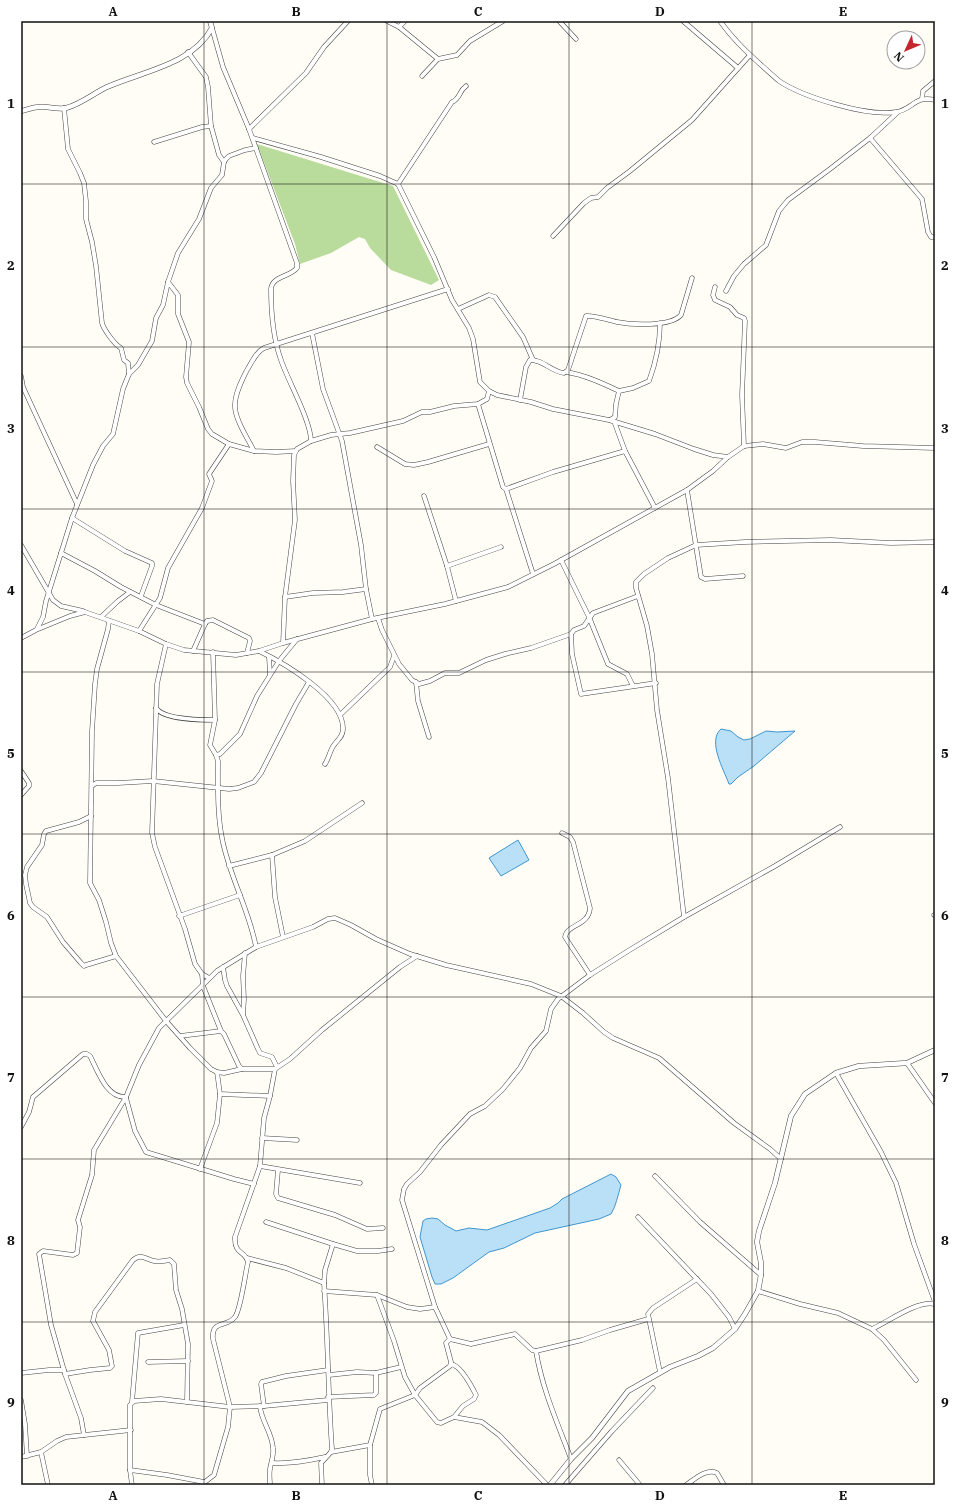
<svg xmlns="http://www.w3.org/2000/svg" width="956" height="1506" font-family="'IBM Plex Serif',serif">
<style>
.forest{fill:#b9dc9c}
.water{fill:#b9e0f7;stroke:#3f96cf}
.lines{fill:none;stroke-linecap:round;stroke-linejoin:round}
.minor-casing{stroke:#444;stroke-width:5}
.tertiary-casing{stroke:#444;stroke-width:5.5}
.minor{stroke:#fff;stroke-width:4}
.tertiary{stroke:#fff;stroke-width:4.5}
.grid{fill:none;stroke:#111;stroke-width:1;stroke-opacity:0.55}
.neatline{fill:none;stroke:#111;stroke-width:1.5}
.grid-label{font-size:13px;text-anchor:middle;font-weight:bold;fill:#111}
</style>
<rect width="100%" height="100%" fill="#fffdf5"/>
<polygon class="forest" points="257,144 393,186 439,280 431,285 391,270 370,248 365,239 359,237 331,253 300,264 295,244"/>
<g class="water">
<path d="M 721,729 L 731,731 L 738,737 L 744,740 L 750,739 L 766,731 L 777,732 L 795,731 L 754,766 L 738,777 L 731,784 L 729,784 C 724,770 707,741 721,729 Z"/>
<polygon points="518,840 529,860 501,876 489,858"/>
<path d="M 611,1174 L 616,1177 L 621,1185 C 618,1195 616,1206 611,1214 L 599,1219 L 535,1233 L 504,1248 L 489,1252 L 453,1278 L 441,1284 L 435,1284 L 432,1277 L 420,1237 L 423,1221 L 426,1219 L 432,1218 L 438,1219 L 445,1225 L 456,1231 L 469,1228 L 487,1230 L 550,1208 L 558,1203 L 562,1199 Z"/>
</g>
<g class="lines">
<g class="minor-casing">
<g id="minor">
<polyline points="387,21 399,27 438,59"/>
<polyline points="559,21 576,39"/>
<polyline points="683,21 738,68"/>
<path d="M 720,21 C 737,45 758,62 779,81 C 803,97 867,117 896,112 C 912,110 915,95 935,100"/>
<polyline points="399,27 405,21"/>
<path d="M 212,28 L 223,67 L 249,129 L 297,263 L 297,268 C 290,277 272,276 271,289 C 271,312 273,338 281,360 C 288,381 311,421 311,441 L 297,449 L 294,455 L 293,481 L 295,520 L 285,597 L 283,643"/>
<polyline points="188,52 206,77 208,87 211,126 219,155 224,162"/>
<polyline points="422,76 438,59 457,55 470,41 503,21"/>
<polyline points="922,99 923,91 935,81"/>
<path d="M 64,108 L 68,149 L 80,173 L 84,183 L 86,201 L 86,219 L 92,242 L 96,266 L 102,323 C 104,330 115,345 121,348 L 124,360 L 128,363 L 129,374"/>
<polyline points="249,129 306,73 324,47 348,21"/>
<polyline points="253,138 321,157 380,176 398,184 434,257 452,300 469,328 473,339 480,382 489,391 497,395 531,402 553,409 609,420 655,434 694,449 713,455 728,457"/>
<polyline points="870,138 922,199 928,232 931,237 935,237"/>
<polyline points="154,142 202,127 211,126"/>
<path d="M 398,184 L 452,102 C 461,98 458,92 466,86"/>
<polyline points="553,236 584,203 591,198 598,197 607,188 630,171 692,120 750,55"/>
<polyline points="168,282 178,295 178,314 189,342 186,377 187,383 199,407 208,429 212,434 229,444 254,451 276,452 296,451"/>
<polyline points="715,287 713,295 715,300 730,307 737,315 744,318 745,321 742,395 744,446"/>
<polyline points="726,291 734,276 744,264 766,245 779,211 788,200 830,169 870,138 898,112"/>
<polyline points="458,309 489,295 495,297 523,337 533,360"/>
<polyline points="312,333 323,389 342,441 361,545 366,589 372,619"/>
<path d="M 566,372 C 585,375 602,383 619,391"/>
<polyline points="21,376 23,387 77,504"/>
<path d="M 520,400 L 526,367 L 530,360 C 542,359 552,372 564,373 L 568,370 L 586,316 C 595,315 607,320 617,322 C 632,325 670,327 681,315 L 692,278"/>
<polyline points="478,404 503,487 506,489 553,472 625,451"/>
<path d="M 610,420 L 615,417 L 616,404 L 619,391 L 633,388 L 649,381 C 656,362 660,343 660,323"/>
<polyline points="614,421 625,451 655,508"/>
<polyline points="311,441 331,435 350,433 403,421 422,412 430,412 454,406 478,404 487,399 489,391"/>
<polyline points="377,447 405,464 414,465 428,462 489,444"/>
<path d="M 254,451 C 248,439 234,418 235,405 C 235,393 242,380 247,370 C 252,362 256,352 264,348 L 448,289"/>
<polyline points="506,489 533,574"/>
<polyline points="687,490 701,577 705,579 743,576"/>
<polyline points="424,496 447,566 456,601"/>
<polyline points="72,518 125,551 152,563 152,566 141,596"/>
<polyline points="21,545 53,600 61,606 83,611"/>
<polyline points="61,553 95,571 121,587 156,605 205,624"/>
<polyline points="561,560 589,617 608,664 627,674 633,686"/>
<polyline points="447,566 501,547"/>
<polyline points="638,596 593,613 584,626 574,630 571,634 572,654 581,694 656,683"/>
<polyline points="285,597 313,593 343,592 366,589"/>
<polyline points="101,617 118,601 130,592"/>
<polyline points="378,618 382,630 399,664 412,680 419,684 430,681 445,673 459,673 486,660 505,654 531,648 571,634"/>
<polyline points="109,621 108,629 97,669 95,684 92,731 90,883 99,900 106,922 111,943 116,956 166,1021 190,1048 211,1069 217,1072 224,1073 242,1069"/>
<polyline points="37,629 43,617 46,601 72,518 93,465 103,446 113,434 123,389 129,374 138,365 152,341 156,318 163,305 168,282 178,253 199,219 211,188 222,175 224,162 226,159 229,156 245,150 256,148"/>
<polyline points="139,631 160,598 168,568 202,508 212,481 209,474 229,444"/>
<polyline points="21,638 36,630 70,616 85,612 139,631 166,644 184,650 236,655 259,651 283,643 372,619 445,604 508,587 554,564 687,490 713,471 728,457 744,446 763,444 786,448 802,442 815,442 863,446 935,448"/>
<polyline points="166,644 157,684 152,833 155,847 185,929 195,964 202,974 209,978"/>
<polyline points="193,651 205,624 207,621 213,620 249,638 250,641 247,653"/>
<path d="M 259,651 C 284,663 344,698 343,729 C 343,737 338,739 334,745 C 330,750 329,758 325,764"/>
<polyline points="213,652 215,720 210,745 216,755"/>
<polyline points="269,657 270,674"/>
<polyline points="416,682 418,701 429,737"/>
<path d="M 156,708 C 164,720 201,720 215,720"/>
<polyline points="340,715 390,667 394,656"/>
<polyline points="21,771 29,783 29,786 21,795"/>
<polyline points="92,786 96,783 118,783 153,781 229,789 238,788 254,782 261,773 296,704 309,682"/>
<polyline points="91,816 79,822 46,831 44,834 42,845 27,867 25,875 26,884 30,903 33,907 47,917 63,942 81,963 84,966 86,965 116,956"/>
<path d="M 562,833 L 570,837 L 573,842 L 590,908 C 589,926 567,924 565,937 L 590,975"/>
<polyline points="272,855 275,897 283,937"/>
<polyline points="229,866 272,855 305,841 362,803"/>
<polyline points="934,915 935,915"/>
<polyline points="179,916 240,895"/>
<polyline points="684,917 668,778 657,710 652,654 647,626 636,588 636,582 644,574 668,558 696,545 745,542 831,540 891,543 935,542"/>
<path d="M 256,947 C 249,909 229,876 222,838 C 217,813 218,786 218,761 L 216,755 L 220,754 L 240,734 L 257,696 L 279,661 L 297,639"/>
<polyline points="223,967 225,980 227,986 243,1015 258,1049 260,1053 272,1057 277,1067"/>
<polyline points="202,974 203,986 221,1031"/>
<polyline points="243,1014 244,999 243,976 245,953"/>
<polyline points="180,1036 221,1031 224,1034 239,1066 242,1069 275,1069"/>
<polyline points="907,1063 935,1103"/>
<polyline points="836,1073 881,1152 896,1183 914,1244 935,1302"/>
<polyline points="220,1094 270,1096"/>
<polyline points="126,1098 135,1131 146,1152 234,1179 254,1184"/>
<path d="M 21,1127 L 29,1112 L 33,1097 L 83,1054 L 87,1054 L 90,1056 C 98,1071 106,1098 126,1097 L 139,1065 L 159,1028 L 217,971 L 256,947 L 313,927 L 328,919 L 335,918 L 351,925 L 376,939 L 410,954 L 446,965 L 531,984 L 561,996 L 583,1013 L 604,1032 L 613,1038 L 659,1058 L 734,1123 L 770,1149 L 781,1159"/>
<polyline points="262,1138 297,1140"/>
<polyline points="260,1166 360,1183"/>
<polyline points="200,1169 217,1123 220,1094 217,1072"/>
<polyline points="278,1170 276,1194 278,1198 335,1215 367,1229 383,1228"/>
<polyline points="655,1176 700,1222 761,1275"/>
<polyline points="638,1217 711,1294 729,1317 735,1329"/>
<polyline points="266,1222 333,1244 357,1251 378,1251 392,1249"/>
<polyline points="247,1258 286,1268 324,1283"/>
<polyline points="324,1291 377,1295 407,1307 420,1309 435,1307"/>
<polyline points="758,1291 800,1304 838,1313 872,1329 884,1340 916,1380"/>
<polyline points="377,1295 394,1341 405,1377 415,1395 437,1422 441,1423 454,1417 482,1422 499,1435 547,1485"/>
<path d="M 872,1329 C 888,1322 917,1300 935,1304"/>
<polyline points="450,1339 435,1307 402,1200 404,1189 407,1184 420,1172 441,1145 470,1114 485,1106 503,1089 520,1068 531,1048 546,1031 551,1009 558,999 590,975 628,951 684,917 775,866 840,827"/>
<path d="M 536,1351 C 542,1389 558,1424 571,1459"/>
<polyline points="148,1362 188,1361"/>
<path d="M 451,1364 C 461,1366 472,1387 476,1395 L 474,1399 L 463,1406 L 454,1417"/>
<polyline points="660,1372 648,1314 653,1308 697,1279"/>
<polyline points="21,1373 49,1370 64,1370"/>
<path d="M 65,1374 L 90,1370 L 110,1368 L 112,1366 L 109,1350 L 93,1321 L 95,1312 L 133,1260 C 141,1253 145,1259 154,1261 C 159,1262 165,1261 170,1260 L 174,1264 L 176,1290 L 182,1309 L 188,1344 L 187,1402"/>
<polyline points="329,1375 357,1372 376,1373 401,1367"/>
<polyline points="328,1397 374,1395 376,1393 376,1373"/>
<polyline points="21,1400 25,1424 27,1456"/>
<polyline points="132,1402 138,1333 184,1325"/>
<path d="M 260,1406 C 261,1421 272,1432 273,1448 C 274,1456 271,1462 270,1469 C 269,1474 270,1480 270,1485"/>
<polyline points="264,1406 261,1384 262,1382 286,1376 328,1370"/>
<polyline points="84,1435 81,1418 65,1374 51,1325 39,1254 43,1251 73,1255 77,1253 80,1227 78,1220 92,1175 94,1150 126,1097"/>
<polyline points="41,1452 48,1485"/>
<polyline points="331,1452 370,1445"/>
<polyline points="21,1457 41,1452 57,1441 66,1437 131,1430"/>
<polyline points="619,1460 640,1485"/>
<path d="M 272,1463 C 291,1464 307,1461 325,1457"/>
<polyline points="130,1470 167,1475 204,1482"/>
<polyline points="132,1485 130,1470 130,1405 134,1401 161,1399 230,1407 264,1406 328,1400"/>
<path d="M 201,1485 L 214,1475 L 228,1427 L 230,1407 L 213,1339 C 211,1320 226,1328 235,1317 C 241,1309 245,1274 248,1262 C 245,1250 234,1255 235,1237 L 260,1166 L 264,1118 L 270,1096 L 275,1069 L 290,1059 L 322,1030 L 400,967 L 417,956"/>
<path d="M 322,1485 L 321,1463 L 331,1452 L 332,1449 C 328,1394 328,1338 324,1283 L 325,1270 L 333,1244"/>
<polyline points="372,1485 370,1475 370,1445 380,1409 415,1395 420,1388 450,1366 451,1362 446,1343 450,1339 471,1344 515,1334 532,1350 536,1351 582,1340 610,1330 648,1319"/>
<polyline points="565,1485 612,1431 653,1388"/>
<path d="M 686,1485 C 695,1479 706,1468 717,1473 L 724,1485"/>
</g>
</g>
<g class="tertiary-casing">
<g id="tertiary">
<path d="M 21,111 C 27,110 33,107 39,107 C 48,106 58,110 66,108 C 81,104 94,93 107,87 C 143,71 192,65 212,28 L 210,21"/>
<polyline points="550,1485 571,1459 592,1438 628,1391 670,1367 698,1356 713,1348 735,1329 745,1314 758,1291 761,1275 761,1263 757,1242 759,1231 775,1183 791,1116 805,1094 836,1073 859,1066 907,1063 935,1050"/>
</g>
</g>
<use href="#minor" class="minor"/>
<use href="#tertiary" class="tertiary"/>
</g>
<path class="grid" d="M 204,21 L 204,1485M 387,21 L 387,1485M 569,21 L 569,1485M 752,21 L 752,1485M 21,184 L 935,184M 21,347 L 935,347M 21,509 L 935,509M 21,672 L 935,672M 21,834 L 935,834M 21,997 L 935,997M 21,1159 L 935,1159M 21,1322 L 935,1322"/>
<rect width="956" height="1506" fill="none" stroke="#ffffff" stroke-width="44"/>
<g transform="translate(906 50) rotate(226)"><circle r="19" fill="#ffffff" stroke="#a0a0a0"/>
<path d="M0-3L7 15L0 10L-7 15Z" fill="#c4262e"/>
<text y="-6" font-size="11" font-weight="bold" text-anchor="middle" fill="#111111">N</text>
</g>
<rect x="22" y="22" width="912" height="1462" class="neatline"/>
<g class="grid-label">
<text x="113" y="16">A</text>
<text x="296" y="16">B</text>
<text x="478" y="16">C</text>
<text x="660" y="16">D</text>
<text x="843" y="16">E</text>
<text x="11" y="108">1</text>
<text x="945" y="108">1</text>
<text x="11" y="270">2</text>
<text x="945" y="270">2</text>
<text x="11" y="433">3</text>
<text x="945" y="433">3</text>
<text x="11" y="595">4</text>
<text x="945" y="595">4</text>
<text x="11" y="758">5</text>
<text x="945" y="758">5</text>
<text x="11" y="920">6</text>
<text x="945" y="920">6</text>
<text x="11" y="1082">7</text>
<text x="945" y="1082">7</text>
<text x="11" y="1245">8</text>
<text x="945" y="1245">8</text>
<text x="11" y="1407">9</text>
<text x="945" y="1407">9</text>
<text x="113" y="1500">A</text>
<text x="296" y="1500">B</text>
<text x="478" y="1500">C</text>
<text x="660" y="1500">D</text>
<text x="843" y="1500">E</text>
</g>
</svg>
